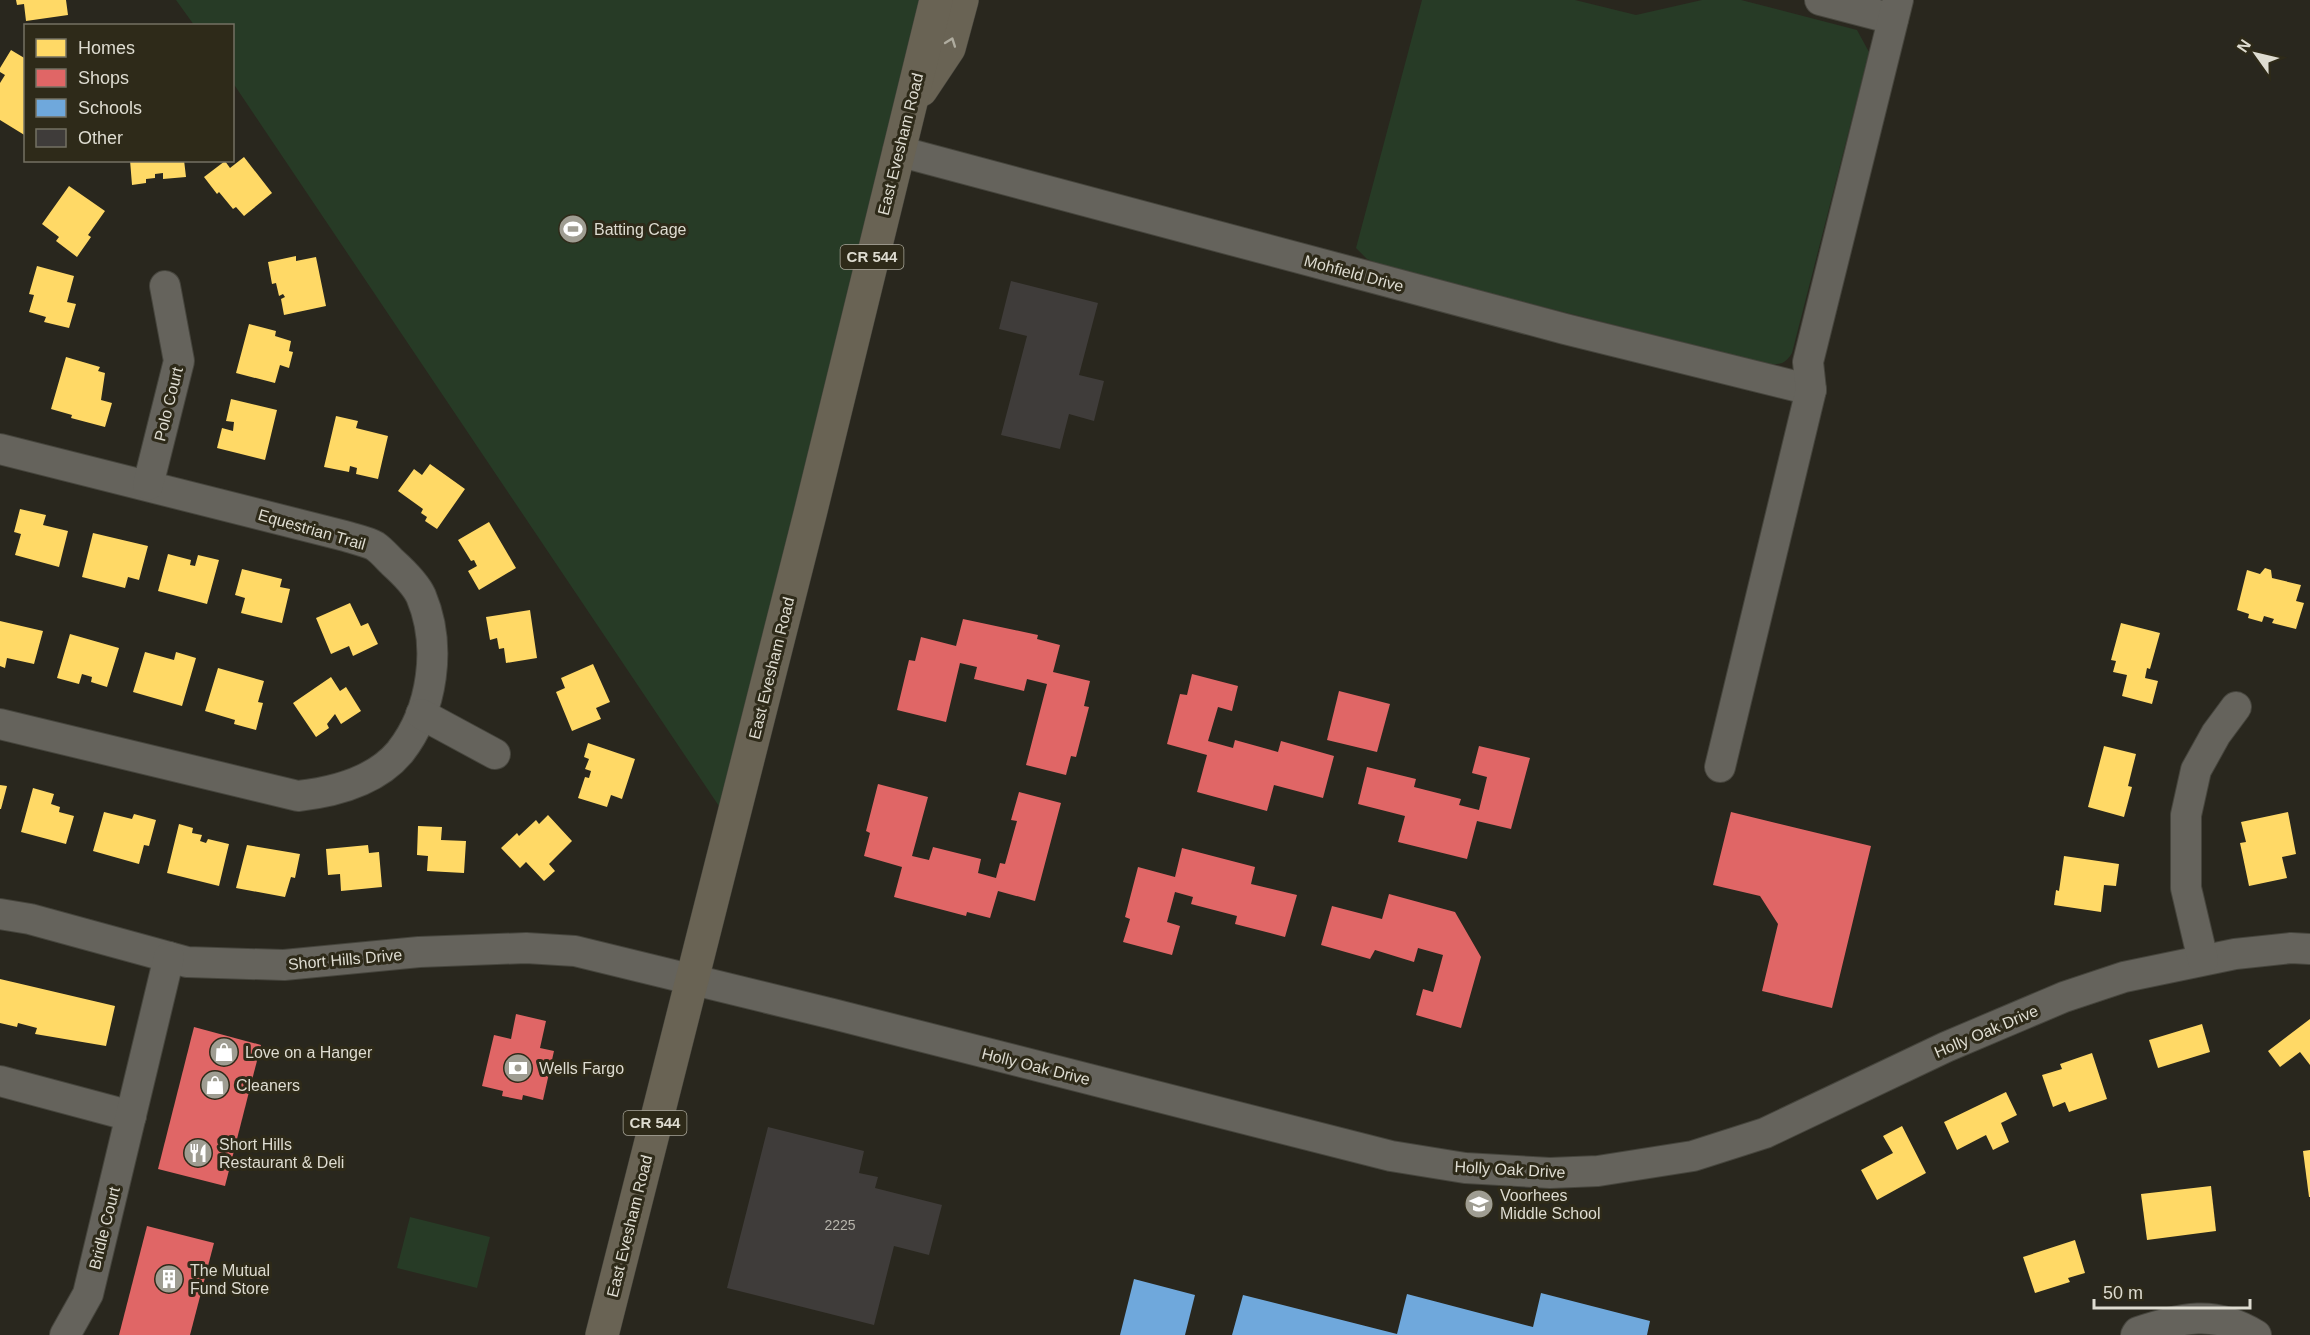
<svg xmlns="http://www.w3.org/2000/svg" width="2310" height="1335" font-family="Helvetica,sans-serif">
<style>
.green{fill:#273b26}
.homes{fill:#ffd966}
.shops{fill:#e06666}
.schools{fill:#6fa8dc}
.building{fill:#3f3c3a}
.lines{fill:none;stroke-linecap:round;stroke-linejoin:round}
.minor-casing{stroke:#46453d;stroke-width:32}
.major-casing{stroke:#46453d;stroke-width:34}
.minor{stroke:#65635c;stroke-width:30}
.major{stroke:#696354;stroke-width:33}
.oneway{stroke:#afac9f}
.labels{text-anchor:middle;stroke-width:6;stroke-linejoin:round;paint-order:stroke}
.number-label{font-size:14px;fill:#b6b4ab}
.shield{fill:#2e2a19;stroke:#a9a79a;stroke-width:1.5}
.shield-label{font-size:15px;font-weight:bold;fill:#dedcd1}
.street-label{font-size:16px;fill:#dedcd1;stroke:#2e2a19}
.poi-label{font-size:16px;fill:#dedcd1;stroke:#2e2a19;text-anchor:start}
</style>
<rect width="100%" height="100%" fill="#29271e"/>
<g class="green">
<polygon points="176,0 936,0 731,824 233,83 232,26 194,25"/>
<path d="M 1422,0 L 1575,0 L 1636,15 L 1702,0 L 1741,0 L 1857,30 L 1869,52 L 1792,353 C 1786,363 1781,365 1769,364 L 1386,267 L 1367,259 L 1356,248 Z"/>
<polygon points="410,1217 490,1237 477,1288 397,1268"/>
</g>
<g class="homes">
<polygon points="16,0 66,0 68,15 26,21 24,4 17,5"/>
<polygon points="11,50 26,59 26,136 0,120 0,83 5,75 0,72 0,68"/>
<polygon points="244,157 272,193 244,216 236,207 233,209 219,192 217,194 204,177 225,161 230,168"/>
<polygon points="130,160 184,160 186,177 163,179 163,173 155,174 155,178 146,179 146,183 132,185"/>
<polygon points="69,186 105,211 88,235 91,237 77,257 56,241 59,237 42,224"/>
<polygon points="296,256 296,261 316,257 326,306 284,315 281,299 285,297 283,294 279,296 276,283 272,284 268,262"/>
<polygon points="37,266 74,276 67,302 76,304 69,328 44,322 46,317 29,312 34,295 29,294"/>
<polygon points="249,324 276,331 275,336 291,341 289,351 293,352 289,368 280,365 275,383 236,373"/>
<polygon points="66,357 100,367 98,371 105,373 101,400 112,403 105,427 71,418 72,415 51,409"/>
<polygon points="231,399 277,410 265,460 217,448 222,428 233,431 234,422 226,421"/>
<polygon points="336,416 358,421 356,428 388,436 378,479 356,474 357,468 350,466 349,472 324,467"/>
<polygon points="430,464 465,489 437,529 425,521 427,517 421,513 423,509 398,491 414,469 422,475"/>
<polygon points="20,509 46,515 43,525 68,531 59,567 15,555 21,534 14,532"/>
<polygon points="489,522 516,568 479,590 468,571 477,566 474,560 471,561 458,540"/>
<polygon points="93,533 148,546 139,580 128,577 125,588 82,577"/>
<polygon points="168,554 191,560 190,565 195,566 198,555 219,560 207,604 158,591"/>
<polygon points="2265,568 2271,570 2272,578 2301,585 2296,601 2304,603 2296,629 2272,623 2274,619 2264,616 2262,622 2248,618 2249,614 2237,610 2247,570 2260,574"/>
<polygon points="242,569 282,579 280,587 290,589 282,623 241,613 245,598 235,595"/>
<polygon points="350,603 361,626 368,623 378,644 353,656 349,646 331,654 316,618"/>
<polygon points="530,610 537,658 506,663 504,648 499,649 497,638 490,640 486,617"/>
<polygon points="0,621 43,631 34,664 7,658 5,668 0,666"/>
<polygon points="2121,623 2160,633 2150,669 2147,668 2145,678 2158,681 2152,704 2122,696 2127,675 2113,672 2116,661 2111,660"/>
<polygon points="70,634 119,648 107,687 91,682 92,677 82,674 79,684 57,678"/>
<polygon points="145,652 174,660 176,652 196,658 182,706 133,692"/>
<polygon points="593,664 610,702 596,708 601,719 572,731 556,692 565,688 561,678"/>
<polygon points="218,668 264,681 258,702 263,703 256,730 234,724 235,720 205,711"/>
<polygon points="331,677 340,691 346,687 361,711 341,724 335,714 327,724 329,728 316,737 293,703"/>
<polygon points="588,743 635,759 622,799 611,795 607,807 578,798 585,777 589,778 591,771 585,769 589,759 584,757"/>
<polygon points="2104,746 2136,754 2128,786 2132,787 2124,817 2088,807"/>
<polygon points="0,785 7,786 1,809 0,809"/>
<polygon points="33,788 54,794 51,804 60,807 59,812 74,816 66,844 21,832"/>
<polygon points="104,812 132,819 134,814 156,820 149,846 144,845 139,864 93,851"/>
<polygon points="2288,812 2296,854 2282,857 2287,878 2249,886 2240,843 2246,842 2241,822"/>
<polygon points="548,815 572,841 549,864 555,871 544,881 526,862 520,868 501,848 517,833 519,836 536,820 539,824"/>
<polygon points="179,824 193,828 192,833 202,835 200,841 206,843 208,839 229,844 219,886 167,873"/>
<polygon points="418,826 442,827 441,840 466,841 464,873 427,871 428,856 417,855"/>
<polygon points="247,845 300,854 295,878 291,877 285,897 236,888"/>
<polygon points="368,845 369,853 379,852 382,887 341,891 340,874 328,875 326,849"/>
<polygon points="2064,856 2119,864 2116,886 2104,885 2101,912 2054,905 2056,890 2059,891"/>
<polygon points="0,979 115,1006 106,1046 35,1034 37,1028 18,1023 17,1027 0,1023"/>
<polygon points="2310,1019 2310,1065 2300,1052 2280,1067 2268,1051"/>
<polygon points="2202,1024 2210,1052 2158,1068 2149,1040"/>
<polygon points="2092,1053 2107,1099 2069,1112 2065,1102 2053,1107 2042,1075 2062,1069 2060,1064"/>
<polygon points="2006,1092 2017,1115 2001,1123 2009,1142 1993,1150 1986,1135 1957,1150 1944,1122"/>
<polygon points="1902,1126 1926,1173 1877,1200 1861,1170 1893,1153 1883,1136"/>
<polygon points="2310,1150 2310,1197 2309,1197 2303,1151"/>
<polygon points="2211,1186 2216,1231 2147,1240 2141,1194"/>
<polygon points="2075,1240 2085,1273 2068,1278 2070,1282 2035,1293 2023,1257"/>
</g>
<g class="shops">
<polygon points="963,619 1038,635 1037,639 1060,645 1053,672 1090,681 1084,706 1089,707 1076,757 1071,756 1066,775 1026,765 1047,684 1027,679 1024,691 974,679 977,667 960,663 946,722 897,710 909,660 915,661 921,637 956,646"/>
<polygon points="1192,674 1238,686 1232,711 1218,707 1208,741 1233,748 1235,740 1278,752 1281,741 1334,756 1323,798 1274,785 1267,811 1197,792 1207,755 1167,744 1180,694 1187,695"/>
<polygon points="1339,691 1390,704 1377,752 1327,740"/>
<polygon points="1479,746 1530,758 1511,829 1477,821 1467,859 1398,842 1405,816 1358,804 1367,767 1416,779 1414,787 1461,799 1459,805 1479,810 1487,777 1472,773"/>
<polygon points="878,784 928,797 912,856 929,860 933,847 981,859 978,873 996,878 1000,863 1005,864 1017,821 1011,820 1019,792 1061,803 1035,901 998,891 990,918 967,912 966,916 894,897 902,867 864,856 870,833 866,831"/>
<polygon points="1731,812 1871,846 1832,1008 1762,991 1778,924 1760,896 1713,885"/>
<polygon points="1182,848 1255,867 1251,884 1297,895 1285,937 1235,924 1237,916 1191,904 1193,897 1175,892 1167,922 1180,926 1172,955 1123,942 1130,919 1125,917 1138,867 1175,877"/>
<polygon points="1389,894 1455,912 1481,957 1461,1028 1416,1015 1423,989 1433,992 1443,955 1418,948 1414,962 1375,950 1370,959 1321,945 1332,906 1382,919"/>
<polygon points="516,1014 546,1021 540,1048 554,1051 543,1100 523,1095 522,1100 502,1096 503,1091 482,1086 494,1035 511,1039"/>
<polygon points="194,1027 261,1045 225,1186 158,1169"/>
<polygon points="147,1226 214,1243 190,1335 119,1335"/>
</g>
<g class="schools">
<polygon points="1134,1279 1195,1295 1185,1335 1120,1335"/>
<polygon points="1541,1293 1650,1321 1647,1335 1232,1335 1243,1295 1397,1334 1407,1294 1533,1327"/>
</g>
<g class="building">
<polygon points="1011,281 1098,303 1079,375 1104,381 1094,421 1069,414 1060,449 1001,435 1027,336 999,329"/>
<polygon points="768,1127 864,1151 859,1173 878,1177 875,1188 942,1205 929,1255 894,1246 874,1325 727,1288"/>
</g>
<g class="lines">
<g class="minor-casing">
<g id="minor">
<polyline points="1820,0 1893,19"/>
<polyline points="898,151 1565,329 1811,390"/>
<path d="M 0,449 L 345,536 C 354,539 366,541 375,546 C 381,550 387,557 392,562 C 402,571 415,583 421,596 C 442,646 433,710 400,752 C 375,782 334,792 298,796 L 0,724"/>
<polyline points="148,485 179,361 165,286"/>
<polyline points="421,714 495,754"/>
<polyline points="1720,767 1811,390 1808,362 1898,0"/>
<polyline points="0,914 30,919 187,962 284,965 419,952 526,948 575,951 833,1014 1391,1156 1465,1168 1550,1173 1598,1171 1693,1156 1765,1133 1946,1047 2064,997 2124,977 2235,954 2291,948 2310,949"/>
<polyline points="2203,960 2186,888 2186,815 2196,770 2216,734 2236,707"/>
<polyline points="0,1081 131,1116"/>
<polyline points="65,1335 88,1294 169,957"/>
<path d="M 2136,1335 L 2138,1332 C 2182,1318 2214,1309 2256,1335"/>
</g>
</g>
<g class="major-casing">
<g id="major">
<polyline points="921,90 949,48 962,0"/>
<polyline points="602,1335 810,514 936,0"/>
</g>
</g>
<use href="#minor" class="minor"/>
<use href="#major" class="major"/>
</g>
<defs><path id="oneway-chevron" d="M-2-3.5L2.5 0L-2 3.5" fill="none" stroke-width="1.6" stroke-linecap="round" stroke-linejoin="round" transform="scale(1.5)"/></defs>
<use class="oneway" href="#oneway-chevron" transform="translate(951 42) rotate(-70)"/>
<defs>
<g id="stadium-disc" transform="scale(1.5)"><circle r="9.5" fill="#9f9d92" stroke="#2e2a19"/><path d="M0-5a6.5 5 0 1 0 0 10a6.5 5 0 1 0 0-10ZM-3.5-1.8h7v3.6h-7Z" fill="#fff"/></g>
<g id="shop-disc" transform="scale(1.5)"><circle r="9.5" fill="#9f9d92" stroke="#2e2a19"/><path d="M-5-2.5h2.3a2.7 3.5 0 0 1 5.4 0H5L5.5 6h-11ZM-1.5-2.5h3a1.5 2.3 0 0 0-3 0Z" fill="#fff"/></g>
<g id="bank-disc" transform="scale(1.5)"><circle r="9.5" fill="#9f9d92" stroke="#2e2a19"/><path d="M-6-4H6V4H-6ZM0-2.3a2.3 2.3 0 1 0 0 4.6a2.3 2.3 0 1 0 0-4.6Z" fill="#fff"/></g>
<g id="restaurant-disc" transform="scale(1.5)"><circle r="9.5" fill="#9f9d92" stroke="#2e2a19"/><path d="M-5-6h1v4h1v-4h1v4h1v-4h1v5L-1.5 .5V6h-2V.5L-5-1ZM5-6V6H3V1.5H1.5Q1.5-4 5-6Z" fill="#fff"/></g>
<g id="school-disc" transform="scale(1.5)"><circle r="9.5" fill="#9f9d92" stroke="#2e2a19"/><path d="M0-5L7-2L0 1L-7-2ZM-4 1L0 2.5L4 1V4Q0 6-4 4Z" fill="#fff"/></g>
<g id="building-disc" transform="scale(1.5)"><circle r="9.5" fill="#9f9d92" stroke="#2e2a19"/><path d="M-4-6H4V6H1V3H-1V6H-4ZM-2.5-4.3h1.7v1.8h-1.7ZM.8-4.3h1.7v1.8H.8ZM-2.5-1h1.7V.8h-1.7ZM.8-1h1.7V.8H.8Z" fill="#fff"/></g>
</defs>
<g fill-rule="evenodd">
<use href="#stadium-disc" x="573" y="229"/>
<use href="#shop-disc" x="224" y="1052"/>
<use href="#bank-disc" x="518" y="1068"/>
<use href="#shop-disc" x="215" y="1085"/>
<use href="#restaurant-disc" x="198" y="1153"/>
<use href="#school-disc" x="1479" y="1204"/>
<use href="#building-disc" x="169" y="1279"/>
</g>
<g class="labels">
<g class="number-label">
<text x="840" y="1230">2225</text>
</g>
<g class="shield">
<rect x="840.5" y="245" width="63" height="24" rx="4.5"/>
<rect x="623.5" y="1111" width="63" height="24" rx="4.5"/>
</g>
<g class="shield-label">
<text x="872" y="262">CR 544</text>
<text x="655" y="1128">CR 544</text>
</g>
<g class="street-label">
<text transform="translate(900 144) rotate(-76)" y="6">East Evesham Road</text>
<text transform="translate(1354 273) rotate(15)" y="6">Mohfield Drive</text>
<text transform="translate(168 404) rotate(-76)" y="6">Polo Court</text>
<text transform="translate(312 529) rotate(16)" y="6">Equestrian Trail</text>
<text transform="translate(771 668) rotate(-76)" y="6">East Evesham Road</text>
<text transform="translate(345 959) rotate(-5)" y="6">Short Hills Drive</text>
<text transform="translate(1986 1031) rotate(-23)" y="6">Holly Oak Drive</text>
<text transform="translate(1036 1066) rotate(14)" y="6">Holly Oak Drive</text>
<text transform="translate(1510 1169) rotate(3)" y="6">Holly Oak Drive</text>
<text transform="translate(629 1226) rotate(-76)" y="6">East Evesham Road</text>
<text transform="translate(104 1228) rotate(-76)" y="6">Bridle Court</text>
</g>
<g class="poi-label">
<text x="594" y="235">Batting Cage</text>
<text x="245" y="1058">Love on a Hanger</text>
<text x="539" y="1074">Wells Fargo</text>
<text x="236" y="1091">Cleaners</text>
<text x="219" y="1150">Short Hills<tspan x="219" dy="18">Restaurant &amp; Deli</tspan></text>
<text x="1500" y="1201">Voorhees<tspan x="1500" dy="18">Middle School</tspan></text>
<text x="190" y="1276">The Mutual<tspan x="190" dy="18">Fund Store</tspan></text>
</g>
</g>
<rect x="24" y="24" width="210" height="138" fill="#2e2a19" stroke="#747163" stroke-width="1.5"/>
<rect x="36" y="39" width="30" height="18" fill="#ffd966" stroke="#747163" stroke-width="1.5"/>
<text x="78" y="54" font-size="18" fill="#dedcd1">Homes</text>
<rect x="36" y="69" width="30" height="18" fill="#e06666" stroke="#747163" stroke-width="1.5"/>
<text x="78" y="84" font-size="18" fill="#dedcd1">Shops</text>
<rect x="36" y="99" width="30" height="18" fill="#6fa8dc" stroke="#747163" stroke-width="1.5"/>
<text x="78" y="114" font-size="18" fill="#dedcd1">Schools</text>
<rect x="36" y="129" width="30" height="18" fill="#3f3c3a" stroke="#747163" stroke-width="1.5"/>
<text x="78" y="144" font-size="18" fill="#dedcd1">Other</text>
<g transform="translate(2256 54) rotate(304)" stroke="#2e2a19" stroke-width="4.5" paint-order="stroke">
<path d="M0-4.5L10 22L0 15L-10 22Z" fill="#dedcd1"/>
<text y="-9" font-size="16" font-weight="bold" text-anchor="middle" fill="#dedcd1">N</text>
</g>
<path d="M2094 1299v9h156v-9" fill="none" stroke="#dedcd1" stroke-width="3"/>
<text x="2103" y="1299" font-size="18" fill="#dedcd1" stroke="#2e2a19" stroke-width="4.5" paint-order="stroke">50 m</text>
</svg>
